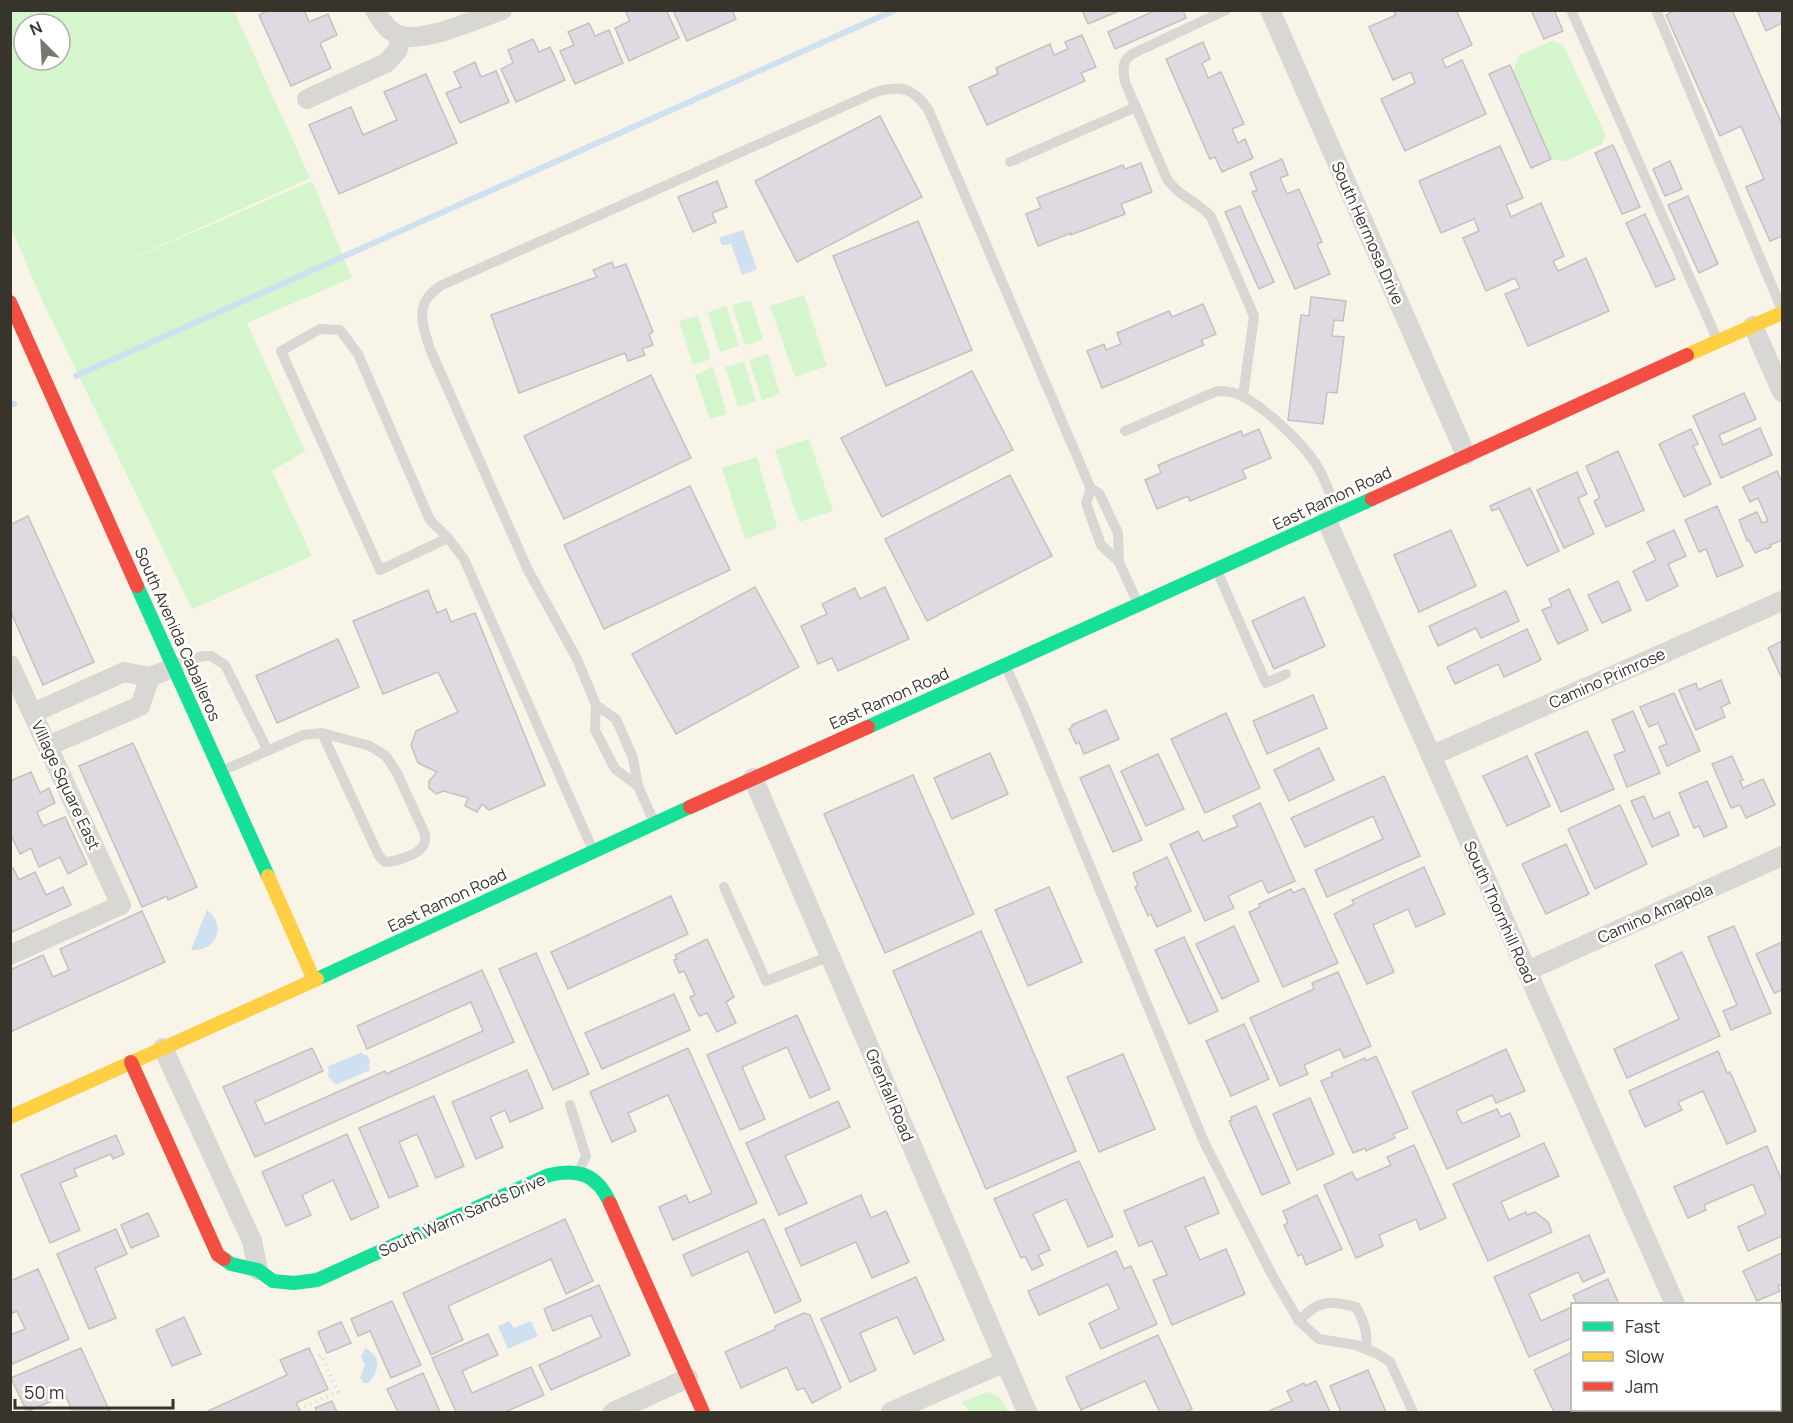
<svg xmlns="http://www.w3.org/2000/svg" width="1793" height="1423" font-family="Manrope,sans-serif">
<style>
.green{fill:#d5f5cd;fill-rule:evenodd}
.water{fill:#cfe0f0}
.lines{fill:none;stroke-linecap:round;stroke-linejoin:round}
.stream{stroke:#cfe0f0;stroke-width:6}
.building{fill:#dfdae2;stroke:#c4c1c0;stroke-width:1.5}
.path{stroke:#e2e0dd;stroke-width:4;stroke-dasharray:1.5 4.5;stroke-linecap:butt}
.lane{stroke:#d8d7d4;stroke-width:10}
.street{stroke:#d8d7d4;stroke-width:20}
.fast{stroke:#16e098;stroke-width:14}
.slow{stroke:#ffcf43;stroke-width:14}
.jam{stroke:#f24e42;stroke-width:14}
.labels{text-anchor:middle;stroke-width:5;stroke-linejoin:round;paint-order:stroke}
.street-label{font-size:16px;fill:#37342c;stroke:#fff}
</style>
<rect width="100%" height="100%" fill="#f8f4e8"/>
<g class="green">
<path d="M 10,11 L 234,11 L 310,178 L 104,271 L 312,181 L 352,278 L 247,323 L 305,451 L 272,471 L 312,556 L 192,609 L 41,298 L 11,227 ZM 24,24 L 60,24 L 60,60 L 24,60 Z"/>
<polygon points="1552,41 1563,45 1605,134 1602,144 1566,161 1551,159 1513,73 1519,55"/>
<polygon points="804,295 827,366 795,377 770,306"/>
<polygon points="751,300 763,340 745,345 732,305"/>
<polygon points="726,306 739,346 720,352 708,312"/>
<polygon points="698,316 711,359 693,365 679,321"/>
<polygon points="768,354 780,394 762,400 749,360"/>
<polygon points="744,362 756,401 738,407 725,367"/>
<polygon points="713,367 727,414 710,419 695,375"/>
<polygon points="809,439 833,511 799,522 775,450"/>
<polygon points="757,457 777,528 745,539 722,468"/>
<path d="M 987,1392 C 1000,1394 1003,1401 1008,1412 L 970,1412 L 962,1402 Z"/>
</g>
<g class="water">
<polygon points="743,230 757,269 742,275 731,244 722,245 719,238"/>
<path d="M 207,910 C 228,926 216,952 191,950 Z"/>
<polygon points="362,1052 363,1054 368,1056 370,1061 369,1066 370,1070 336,1085 328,1076 329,1071 327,1067"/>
<polygon points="509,1321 514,1328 531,1321 538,1336 508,1349 498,1326"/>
<path d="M 365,1348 C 382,1356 380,1371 368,1383 L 364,1383 L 360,1378 L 365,1365 L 361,1357 Z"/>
</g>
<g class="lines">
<g class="stream">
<polyline points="76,376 895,10"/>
<polyline points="10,405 14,404"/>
</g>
</g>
<g class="building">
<polygon points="269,10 304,10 309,22 328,14 337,35 320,43 331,68 291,86 259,15"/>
<polygon points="625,10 666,10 679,38 629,61 615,28 630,21"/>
<polygon points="673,10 732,10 736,19 687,41"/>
<polygon points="1082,10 1121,10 1088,24"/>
<polygon points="1156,10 1183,10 1186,18 1115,49 1108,32"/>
<polygon points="1393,10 1456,10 1472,45 1442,59 1446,68 1462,60 1486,114 1405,151 1381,99 1415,83 1411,72 1393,80 1369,27 1396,15"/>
<polygon points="1531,10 1554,10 1563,31 1544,39"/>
<polygon points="1671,10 1732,10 1782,124 1782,236 1770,241 1746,187 1764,179 1741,126 1720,136 1666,15 1672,12"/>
<polygon points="1757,10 1782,10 1782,23 1766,31"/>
<polygon points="589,23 595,36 609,30 623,63 575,84 560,51 574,45 568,32"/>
<polygon points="1082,35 1096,67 1081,73 1085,81 987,125 969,87 998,74 996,68 1050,44 1054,55 1068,49 1065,42"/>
<polygon points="533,39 539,52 550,47 565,80 516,102 501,69 513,63 508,50"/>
<polygon points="1203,42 1210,59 1202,63 1208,78 1221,72 1244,124 1232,129 1238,143 1245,139 1253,158 1222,172 1215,157 1210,159 1166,59"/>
<polygon points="475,62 481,77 496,71 509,102 460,123 446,93 461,87 454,72"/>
<polygon points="1510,65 1551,159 1531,168 1489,74"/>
<polygon points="426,74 457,143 339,194 309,125 351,107 363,135 397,120 384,92"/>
<polygon points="880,116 922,197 797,262 755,181"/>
<polygon points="1613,145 1640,207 1622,214 1595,153"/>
<polygon points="1500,146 1523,198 1506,205 1511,217 1541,203 1564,256 1553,261 1558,271 1586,258 1609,311 1528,346 1505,294 1520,288 1515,278 1486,291 1463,238 1479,231 1474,219 1441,233 1419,181"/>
<polygon points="1282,159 1288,175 1280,178 1287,194 1299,189 1322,242 1317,244 1330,274 1295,289 1252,192 1257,190 1250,173"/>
<polygon points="1670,161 1682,189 1665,196 1653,169"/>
<polygon points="1141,163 1152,192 1121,204 1125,214 1071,235 1071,233 1038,246 1026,214 1041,208 1037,198 1123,165 1125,169"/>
<polygon points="717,181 727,207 712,213 716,222 693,232 678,197"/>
<polygon points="1688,196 1718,264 1699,273 1668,205"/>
<polygon points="1240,206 1274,282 1259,289 1225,212"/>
<polygon points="1645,214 1675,279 1656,287 1626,223"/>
<polygon points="918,221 972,350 886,386 833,256"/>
<polygon points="612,262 614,268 626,264 653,332 649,334 653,345 642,349 645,355 628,361 625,353 519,393 491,315 597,277 593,270"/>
<polygon points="1311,297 1346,301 1343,321 1334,320 1332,336 1344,337 1337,393 1327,392 1323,424 1288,420 1301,315 1309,316"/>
<polygon points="1203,304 1216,334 1201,340 1204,345 1102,388 1087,351 1104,344 1106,350 1121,344 1117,333 1169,311 1172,317"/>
<polygon points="972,371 1013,450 882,517 841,438"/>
<polygon points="651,375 691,458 564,519 524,436"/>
<polygon points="1744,393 1756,419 1719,435 1723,445 1760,428 1772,455 1721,478 1693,416"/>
<polygon points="1259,429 1271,458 1242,470 1246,478 1190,501 1188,496 1157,509 1145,480 1161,473 1158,465 1241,431 1243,436"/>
<polygon points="1691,429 1698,444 1693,446 1711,484 1684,497 1659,444"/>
<polygon points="1618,451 1644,510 1606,527 1594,501 1600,498 1586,466"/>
<polygon points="1777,471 1781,480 1782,481 1782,540 1770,545 1771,547 1767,549 1766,548 1755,553 1749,540 1747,541 1739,520 1757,512 1762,523 1768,521 1758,498 1750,502 1743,487"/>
<polygon points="1577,472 1587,494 1578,498 1594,534 1564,548 1537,490"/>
<polygon points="1010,475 1052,556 927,621 885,539"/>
<polygon points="690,486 730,570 604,629 564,545"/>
<polygon points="1530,488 1559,551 1527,566 1499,508 1492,511 1490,506"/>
<polygon points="1717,506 1743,566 1717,577 1706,549 1699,552 1685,520"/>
<polygon points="28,516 94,662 43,685 10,610 10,521 12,524"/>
<polygon points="1451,530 1476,586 1419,612 1394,555"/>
<polygon points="1674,530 1686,556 1668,564 1678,586 1647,601 1633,571 1656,560 1647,542"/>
<polygon points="1618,581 1631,610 1602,623 1588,595"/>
<polygon points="755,587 799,667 676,734 632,654"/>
<polygon points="885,587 909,639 838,671 832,658 818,664 801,626 827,614 822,604 855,588 860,599"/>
<polygon points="1569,589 1588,630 1558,644 1542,610 1552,606 1549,599"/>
<polygon points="428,590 437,613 446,609 451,622 475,613 545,785 489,810 482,804 477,812 465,806 468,798 444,791 436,794 429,788 429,781 437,772 418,763 411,745 416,731 458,712 438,672 383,694 353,621"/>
<polygon points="1506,591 1519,621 1481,638 1476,628 1438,646 1429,626"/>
<polygon points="1304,597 1325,646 1274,669 1252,621"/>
<polygon points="1527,629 1541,660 1504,677 1498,664 1455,684 1447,667"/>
<polygon points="338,639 359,687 277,723 256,676"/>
<polygon points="1782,641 1782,679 1768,648"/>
<polygon points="1721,680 1730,703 1721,707 1725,717 1696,730 1679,690 1696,683 1698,690"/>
<polygon points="1674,693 1700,751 1667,766 1659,747 1667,744 1658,723 1649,727 1640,707"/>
<polygon points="1313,695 1327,728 1267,754 1253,721"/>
<polygon points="1106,710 1119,739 1084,754 1079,742 1076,744 1069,729 1072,727 1072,725"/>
<polygon points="1633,711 1660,773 1627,787 1614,755 1625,751 1612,720"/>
<polygon points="1226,713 1260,788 1205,813 1171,739"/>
<polygon points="1587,731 1614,789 1561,812 1535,754"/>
<polygon points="133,743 197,887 168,900 167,896 142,907 79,766"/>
<polygon points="1319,748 1334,780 1289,801 1274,770"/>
<polygon points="990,753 1008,794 952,819 934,778"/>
<polygon points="1158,754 1184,809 1146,826 1121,771"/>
<polygon points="1527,756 1550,806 1507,826 1483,776"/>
<polygon points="1732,756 1743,780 1740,781 1743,788 1763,779 1775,805 1746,818 1740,805 1731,808 1712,764"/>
<polygon points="1109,765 1142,840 1113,852 1080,778"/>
<polygon points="31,772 40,793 49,788 55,803 37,812 43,826 65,817 87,864 68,874 60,857 39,867 31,848 20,854 10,833 10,781"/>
<polygon points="913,775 974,914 885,953 824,814"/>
<polygon points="1384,776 1420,856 1327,897 1315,870 1383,839 1373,816 1305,847 1291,818"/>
<polygon points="1707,781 1727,827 1704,837 1699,826 1694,828 1679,793"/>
<polygon points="1644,796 1654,819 1669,812 1679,835 1652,847 1631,801"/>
<polygon points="1260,803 1295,881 1268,893 1262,880 1228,896 1234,908 1205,921 1170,844 1198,831 1203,841 1238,826 1233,816"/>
<polygon points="1620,805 1647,864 1595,889 1568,829"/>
<polygon points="1566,844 1589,894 1546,914 1522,864"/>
<polygon points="1167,857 1191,911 1157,927 1151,914 1148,916 1135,887 1138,885 1133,873"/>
<polygon points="1424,867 1445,914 1416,927 1408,909 1373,925 1394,972 1367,984 1334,914 1354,904 1352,900"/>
<polygon points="13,868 19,880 35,872 46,895 63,887 71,905 10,933 10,869"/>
<polygon points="1049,887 1082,962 1028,986 995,910"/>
<polygon points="1304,888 1338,963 1283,987 1249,912 1260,907 1259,904 1291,889 1293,893"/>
<polygon points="671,896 688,934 568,989 551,952"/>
<polygon points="142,911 165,962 10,1032 10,970 43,955 53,977 69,970 60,949"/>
<polygon points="1234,926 1259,981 1222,999 1196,944"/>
<polygon points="1734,926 1771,1013 1731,1030 1723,1011 1737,1005 1708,937"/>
<polygon points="981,931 1076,1151 986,1189 893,971"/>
<polygon points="1184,937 1218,1011 1189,1024 1155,950"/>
<polygon points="707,939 734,997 726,1002 736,1023 717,1032 707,1013 699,1016 690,997 695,995 684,971 679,973 674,960 677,959 675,955"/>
<polygon points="1782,942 1782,990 1774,993 1756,954"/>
<polygon points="1682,952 1720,1036 1627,1078 1614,1049 1679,1019 1655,965"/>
<polygon points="536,953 589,1074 553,1090 499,969"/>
<polygon points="482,970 514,1042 255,1157 223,1087 312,1048 323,1071 255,1102 265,1124 385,1071 386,1074 483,1031 471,1002 367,1049 357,1026"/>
<polygon points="1338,972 1371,1046 1344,1058 1340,1049 1304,1065 1308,1074 1280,1086 1250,1018 1314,989 1312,983"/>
<polygon points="674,994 690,1030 602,1069 585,1033"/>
<polygon points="797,1015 830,1089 810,1098 787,1047 742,1067 765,1119 740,1130 707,1055"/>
<polygon points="1244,1024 1269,1079 1231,1096 1206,1041"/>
<polygon points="688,1048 757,1203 673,1240 659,1207 686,1195 689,1203 712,1193 668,1095 628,1113 636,1131 612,1142 590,1092"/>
<polygon points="1506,1049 1525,1091 1496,1103 1492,1095 1456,1111 1462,1124 1497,1109 1501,1117 1510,1113 1520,1136 1447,1169 1412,1092"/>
<polygon points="1718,1051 1727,1073 1730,1072 1756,1131 1727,1144 1703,1091 1678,1102 1682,1110 1645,1127 1629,1091"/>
<polygon points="1123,1054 1155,1129 1099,1152 1067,1077"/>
<polygon points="1376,1056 1408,1128 1393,1134 1395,1138 1366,1151 1365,1148 1353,1153 1321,1081 1333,1076 1331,1073 1365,1058 1366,1061"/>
<polygon points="527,1070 543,1108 510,1122 505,1110 490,1117 503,1147 476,1159 452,1102"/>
<polygon points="434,1096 464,1166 436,1178 417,1134 399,1142 418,1186 389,1198 359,1128"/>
<polygon points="1310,1098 1334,1154 1297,1170 1273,1114"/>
<polygon points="838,1101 850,1127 785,1156 807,1203 779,1215 746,1143"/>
<polygon points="1256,1106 1290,1183 1262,1195 1229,1121 1232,1120 1231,1117"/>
<polygon points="347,1134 379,1207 351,1220 333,1180 302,1195 311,1215 286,1226 262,1172"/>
<polygon points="116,1135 124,1154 113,1159 111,1154 74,1169 77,1176 60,1183 80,1230 50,1243 21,1175"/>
<polygon points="1544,1143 1559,1176 1501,1202 1509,1220 1526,1212 1527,1215 1535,1212 1548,1222 1552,1232 1488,1261 1453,1184"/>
<polygon points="1414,1145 1446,1218 1420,1230 1416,1219 1379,1235 1383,1246 1356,1258 1324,1185 1352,1172 1356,1180 1391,1165 1387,1157"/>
<polygon points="1767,1146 1782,1181 1782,1236 1748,1251 1738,1227 1766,1214 1753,1184 1704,1205 1706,1210 1688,1218 1674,1187"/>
<polygon points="1079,1161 1113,1236 1088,1247 1066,1199 1033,1214 1050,1250 1038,1255 1043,1265 1032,1270 1025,1256 1021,1258 994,1199"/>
<polygon points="1204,1177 1219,1213 1185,1227 1200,1260 1226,1249 1245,1294 1172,1325 1153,1280 1167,1275 1152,1241 1139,1246 1124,1211"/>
<polygon points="861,1195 871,1218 886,1211 909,1262 872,1278 856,1242 801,1266 785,1229"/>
<polygon points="1317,1195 1342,1249 1306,1265 1302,1254 1298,1256 1284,1225 1288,1223 1283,1211"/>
<polygon points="148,1213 159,1236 131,1248 121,1225"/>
<polygon points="565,1219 593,1281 566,1294 551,1259 448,1306 463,1340 431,1355 403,1293"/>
<polygon points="764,1219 801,1301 775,1313 748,1251 692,1276 683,1255"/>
<polygon points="116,1229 127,1254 95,1268 116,1318 89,1329 57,1254"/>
<polygon points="1589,1235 1605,1272 1583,1282 1578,1272 1529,1294 1541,1321 1572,1307 1572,1338 1529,1357 1494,1277"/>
<polygon points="1116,1251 1124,1269 1131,1266 1157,1324 1101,1349 1089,1323 1119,1309 1108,1284 1039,1315 1028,1291"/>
<polygon points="1782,1253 1782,1284 1778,1286 1780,1291 1757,1301 1743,1271"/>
<polygon points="38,1269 69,1339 10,1365 10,1335 25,1329 17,1311 10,1314 10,1281"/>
<polygon points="916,1277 944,1340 914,1354 897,1317 860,1333 876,1370 850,1382 821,1319"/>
<polygon points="1608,1279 1619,1304 1577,1304 1573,1295"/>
<polygon points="599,1285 630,1355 551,1390 539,1365 601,1337 591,1315 553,1331 544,1309"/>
<polygon points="392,1301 421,1365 391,1378 370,1331 358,1336 351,1319"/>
<polygon points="804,1313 810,1315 841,1388 812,1403 804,1388 797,1390 787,1367 741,1388 725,1352 776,1329 775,1326"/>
<polygon points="184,1317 201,1354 172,1366 156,1330"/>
<polygon points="1782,1319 1782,1350 1780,1352 1780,1321"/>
<polygon points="341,1322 351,1343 327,1353 318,1332"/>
<polygon points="488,1334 498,1355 462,1371 472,1393 531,1367 544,1395 505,1412 456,1412 432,1358"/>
<polygon points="1158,1335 1192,1409 1185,1412 1160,1412 1145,1381 1081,1410 1066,1377"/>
<polygon points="81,1348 110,1412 73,1412 65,1395 27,1412 11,1378"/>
<polygon points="309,1348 328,1389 296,1403 301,1412 206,1412 287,1375 280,1360"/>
<polygon points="1572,1352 1572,1410 1594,1410 1595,1412 1554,1412 1534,1370"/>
<polygon points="1368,1370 1386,1412 1341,1412 1330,1386"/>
<polygon points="423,1373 440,1412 398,1412 387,1389"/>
<polygon points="1316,1381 1330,1412 1267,1412 1292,1401 1287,1391 1304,1383 1305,1386"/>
<polygon points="332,1401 337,1412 317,1412 315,1408"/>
</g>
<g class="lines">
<polyline class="path" points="306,1412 304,1407 338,1392 321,1355 314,1359"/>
<g class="lane">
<path d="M 1226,10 L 1132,54 C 1121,62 1123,70 1125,82 L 1167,179 C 1180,198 1198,201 1211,217 L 1254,316 L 1243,396"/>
<polyline points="1571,10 1717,339"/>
<polyline points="1656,10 1782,310"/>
<polyline points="1010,162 1136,107"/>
<path d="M 1125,431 L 1217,391 C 1226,391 1236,392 1244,397 C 1267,410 1301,441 1316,464 C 1325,478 1330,495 1337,511"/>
<polyline points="1091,489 1086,503 1101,545 1119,562"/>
<polyline points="448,538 380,570 281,351 320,329 340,330 358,354 430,520 448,538 464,559 592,848"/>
<polyline points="1218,573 1266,683 1286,674"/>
<polyline points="176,666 202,656 211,656 225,665 268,751"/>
<polyline points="1006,667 1025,709 1204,1142 1272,1275 1299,1321 1319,1339 1356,1345 1378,1354 1390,1362 1413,1412"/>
<polyline points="596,705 616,719 633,758 638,786 654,822"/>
<path d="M 222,771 L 303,735 L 322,733 L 370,746 L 386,756 L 397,773 L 425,834 C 425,837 425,842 424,844 C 421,854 395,862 385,862 L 379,856 L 322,733"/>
<path d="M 638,786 L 615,769 L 595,730 L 596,705 L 577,659 L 528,570 L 430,349 C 425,333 416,311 429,296 C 432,292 437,289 440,286 L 876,92 C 901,85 912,87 928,109 L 1091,489 L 1099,493 L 1118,533 L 1119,562 L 1138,604"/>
<polyline points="724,887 766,981 830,956"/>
<polyline points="570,1105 586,1156 579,1171"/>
<path d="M 1299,1321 C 1318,1300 1329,1300 1356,1307 C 1364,1321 1368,1333 1366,1349"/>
</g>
<g class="street">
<path d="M 375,10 C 381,21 389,33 402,36 C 426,42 477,19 502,10"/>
<polyline points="1270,10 1466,455"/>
<polyline points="307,99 386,63 397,51 402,36"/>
<polyline points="1753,326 1782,392"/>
<polyline points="1326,519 1675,1304"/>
<polyline points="10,665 121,905 10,955"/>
<polyline points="33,713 124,672 150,677 175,667"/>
<polyline points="48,746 140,706 150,677"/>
<polyline points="1431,756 1782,601"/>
<polyline points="753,778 1027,1412"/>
<polyline points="1527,971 1782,856"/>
<polyline points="163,1048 252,1241 258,1270"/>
<polyline points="1722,1410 1723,1412"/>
<polyline points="613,1412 688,1378"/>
<polyline points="891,1412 1005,1362"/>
</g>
<g class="fast">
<polyline points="137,586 268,876"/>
<polyline points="868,727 1372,499"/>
<polyline points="317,979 690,807"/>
<path d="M 224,1259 L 231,1264 L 258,1270 L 273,1281 L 294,1283 L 317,1280 L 549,1175 C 578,1168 597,1174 610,1203"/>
</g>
<g class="slow">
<polyline points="1687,355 1782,313"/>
<polyline points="268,876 314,980"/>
<polyline points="10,1117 317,979"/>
</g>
<g class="jam">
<polyline points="10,302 137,586"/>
<polyline points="1372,499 1687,355"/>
<polyline points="690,807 868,727"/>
<polyline points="131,1062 218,1255 224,1259"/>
<polyline points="610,1203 703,1412"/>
</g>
</g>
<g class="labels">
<g class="street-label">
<text transform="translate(1368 233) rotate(66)" y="6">South Hermosa Drive</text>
<text transform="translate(1332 498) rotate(-25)" y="6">East Ramon Road</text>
<text transform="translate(178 634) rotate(66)" y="6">South Avenida Caballeros</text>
<text transform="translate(1607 678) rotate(-24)" y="6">Camino Primrose</text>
<text transform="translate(889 698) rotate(-24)" y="6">East Ramon Road</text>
<text transform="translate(66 785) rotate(65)" y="6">Village Square East</text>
<text transform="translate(447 900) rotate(-25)" y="6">East Ramon Road</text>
<text transform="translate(1500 912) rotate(66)" y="6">South Thornhill Road</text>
<text transform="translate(1655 913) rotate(-24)" y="6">Camino Amapola</text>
<text transform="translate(890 1095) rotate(67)" y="6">Grenfall Road</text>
<text transform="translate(462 1215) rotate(-24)" y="6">South Warm Sands Drive</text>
</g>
</g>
<rect width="1793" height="1423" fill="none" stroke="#37342c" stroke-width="24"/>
<rect x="1571" y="1303" width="210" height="108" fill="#ffffff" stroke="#afaeab" stroke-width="1.5"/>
<rect x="1583" y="1322" width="30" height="9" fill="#16e098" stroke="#afaeab" stroke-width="1.5"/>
<text x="1625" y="1333" font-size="18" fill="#37342c">Fast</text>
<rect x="1583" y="1352" width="30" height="9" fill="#ffcf43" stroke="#afaeab" stroke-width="1.5"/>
<text x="1625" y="1363" font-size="18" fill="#37342c">Slow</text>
<rect x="1583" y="1382" width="30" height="9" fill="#f24e42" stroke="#afaeab" stroke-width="1.5"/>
<text x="1625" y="1393" font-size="18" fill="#37342c">Jam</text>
<g transform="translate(42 42) rotate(336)"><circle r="28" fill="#ffffff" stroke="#afaeab" stroke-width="1.5"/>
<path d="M0-4.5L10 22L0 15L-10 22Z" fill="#7b776e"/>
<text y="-9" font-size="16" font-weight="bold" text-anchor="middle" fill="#37342c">N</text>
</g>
<path d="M15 1399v9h158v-9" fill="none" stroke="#37342c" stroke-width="3"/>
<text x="24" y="1399" font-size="18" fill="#37342c" stroke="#ffffff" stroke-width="4.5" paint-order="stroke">50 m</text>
</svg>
